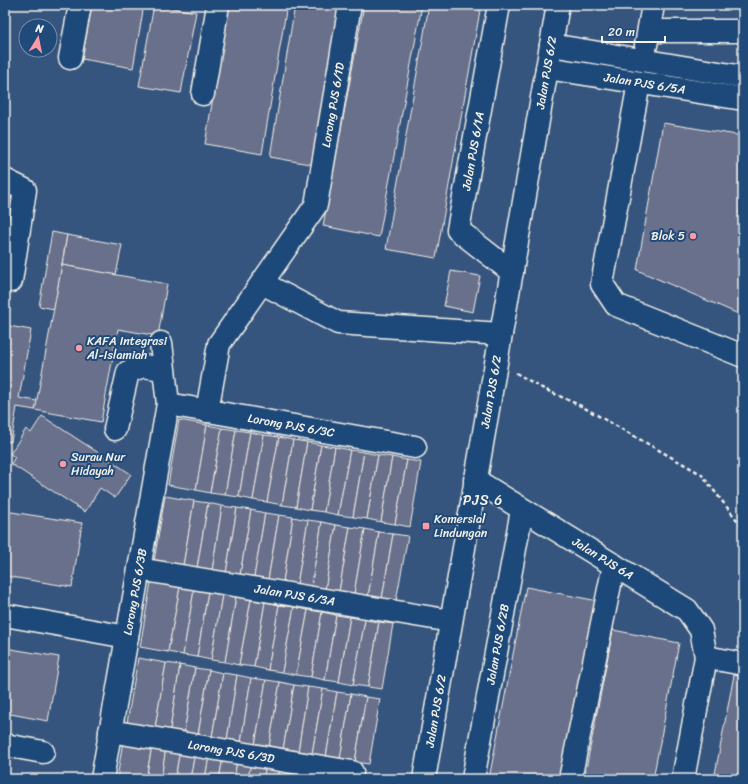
<svg xmlns="http://www.w3.org/2000/svg" width="748" height="784" font-family="Sriracha,sans-serif">
<style>
.building{fill:#686f8b;stroke:#f4f1e8}
.lines{fill:none;stroke-linecap:round;stroke-linejoin:round}
.minor-casing{stroke:#f4f1e8;stroke-width:25}
.path{stroke:#f4f1e8;stroke-width:2.5;stroke-dasharray:4 3;stroke-linecap:butt}
.minor{stroke:#1f4a7a;stroke-width:22}
.poi-dot{fill:#ff9aa2;stroke:#1f4a7a;stroke-width:1.5}
.labels{text-anchor:middle;stroke-width:4;stroke-linejoin:round;paint-order:stroke}
.street-label{font-size:12px;fill:#f4f1e8;stroke:#1f4a7a}
.poi-label{font-size:12px;fill:#f4f1e8;stroke:#1f4a7a;text-anchor:start}
.quarter-label{font-size:14px;letter-spacing:1px;fill:#f4f1e8;stroke:#1f4a7a}
</style>
<rect width="100%" height="100%" fill="#35557f"/>
<filter id="ink" filterUnits="userSpaceOnUse"><feTurbulence type="fractalNoise" baseFrequency=".025" numOctaves="2"/><feDisplacementMap in="SourceGraphic" scale="8" xChannelSelector="R" yChannelSelector="G"/><feConvolveMatrix kernelMatrix="1 2 1 2 8 2 1 2 1" color-interpolation-filters="sRGB"/></filter>
<g filter="url(#ink)">
<g class="building">
<polygon points="92,5 144,5 133,68 82,59"/>
<polygon points="154,5 196,12 181,93 139,86"/>
<polygon points="229,5 287,5 262,154 205,144"/>
<polygon points="295,5 342,5 315,165 270,157"/>
<polygon points="364,5 422,5 379,237 323,226"/>
<polygon points="429,5 481,5 436,258 386,249"/>
<polygon points="663,123 743,136 743,191 739,213 743,215 743,316 637,270"/>
<polygon points="5,197 19,199 12,245 5,243"/>
<polygon points="52,232 67,235 54,309 39,306"/>
<polygon points="67,235 122,245 116,275 62,265"/>
<polygon points="62,265 167,284 158,336 118,329 101,422 35,410"/>
<polygon points="451,271 480,276 473,312 444,306"/>
<polygon points="9,326 31,330 19,398 37,401 35,410 17,407 11,442 5,441 5,347"/>
<polygon points="42,416 131,474 115,498 100,488 85,512 11,464 15,457 10,454 26,429 31,433"/>
<polygon points="179,420 207,425 196,490 168,485"/>
<polygon points="207,425 222,428 210,493 196,490"/>
<polygon points="222,428 236,430 225,495 210,493"/>
<polygon points="236,430 250,432 239,497 225,495"/>
<polygon points="250,432 264,435 253,500 239,497"/>
<polygon points="264,435 279,437 267,502 253,500"/>
<polygon points="279,437 293,440 282,505 267,502"/>
<polygon points="293,440 307,442 296,507 282,505"/>
<polygon points="307,442 321,445 310,510 296,507"/>
<polygon points="321,445 335,447 324,512 310,510"/>
<polygon points="335,447 350,450 338,515 324,512"/>
<polygon points="350,450 364,452 353,517 338,515"/>
<polygon points="364,452 378,455 367,519 353,517"/>
<polygon points="378,455 392,457 381,522 367,519"/>
<polygon points="392,457 407,460 395,524 381,522"/>
<polygon points="407,460 421,462 410,527 395,524"/>
<polygon points="165,496 194,501 183,566 154,561"/>
<polygon points="194,501 208,503 197,568 183,566"/>
<polygon points="208,503 222,506 212,571 197,568"/>
<polygon points="222,506 237,508 226,573 212,571"/>
<polygon points="237,508 251,510 240,575 226,573"/>
<polygon points="251,510 265,513 254,577 240,575"/>
<polygon points="5,511 82,523 72,587 5,576"/>
<polygon points="265,513 279,515 268,580 254,577"/>
<polygon points="279,515 293,517 283,582 268,580"/>
<polygon points="293,517 308,520 297,585 283,582"/>
<polygon points="308,520 322,522 311,587 297,585"/>
<polygon points="322,522 336,525 325,590 311,587"/>
<polygon points="336,525 350,527 339,592 325,590"/>
<polygon points="350,527 365,529 354,594 339,592"/>
<polygon points="365,529 379,532 368,597 354,594"/>
<polygon points="379,532 393,534 382,599 368,597"/>
<polygon points="393,534 408,536 396,601 382,599"/>
<polygon points="151,582 180,587 168,652 140,647"/>
<polygon points="180,587 194,590 183,655 168,652"/>
<polygon points="526,587 598,601 564,779 489,779"/>
<polygon points="194,590 208,592 197,657 183,655"/>
<polygon points="208,592 222,595 211,660 197,657"/>
<polygon points="222,595 236,597 225,662 211,660"/>
<polygon points="236,597 251,600 239,665 225,662"/>
<polygon points="251,600 265,602 254,667 239,665"/>
<polygon points="265,602 279,605 268,670 254,667"/>
<polygon points="279,605 294,607 282,672 268,670"/>
<polygon points="294,607 308,610 296,675 282,672"/>
<polygon points="308,610 322,612 311,677 296,675"/>
<polygon points="322,612 336,615 325,680 311,677"/>
<polygon points="336,615 350,617 339,682 325,680"/>
<polygon points="350,617 365,620 353,685 339,682"/>
<polygon points="365,620 379,622 368,687 353,685"/>
<polygon points="379,622 393,624 382,689 368,687"/>
<polygon points="613,630 679,643 653,779 584,779"/>
<polygon points="5,648 59,657 48,721 5,713"/>
<polygon points="138,658 166,663 155,728 127,723"/>
<polygon points="166,663 180,665 170,730 155,728"/>
<polygon points="180,665 195,668 184,733 170,730"/>
<polygon points="195,668 209,670 198,735 184,733"/>
<polygon points="209,670 223,673 212,737 198,735"/>
<polygon points="223,673 237,675 227,740 212,737"/>
<polygon points="237,675 251,678 241,743 227,740"/>
<polygon points="734,675 743,677 743,779 714,779"/>
<polygon points="251,678 266,680 255,745 241,743"/>
<polygon points="266,680 280,682 269,747 255,745"/>
<polygon points="280,682 294,685 283,750 269,747"/>
<polygon points="294,685 308,687 298,752 283,750"/>
<polygon points="308,687 323,689 312,754 298,752"/>
<polygon points="323,689 337,692 326,757 312,754"/>
<polygon points="337,692 351,694 340,759 326,757"/>
<polygon points="351,694 366,697 355,762 340,759"/>
<polygon points="366,697 380,699 369,764 355,762"/>
<polygon points="123,741 152,746 146,779 117,779"/>
<polygon points="152,746 166,748 161,779 146,779"/>
<polygon points="166,748 180,750 175,779 161,779"/>
<polygon points="180,750 195,753 190,779 175,779"/>
<polygon points="195,753 209,756 205,779 190,779"/>
<polygon points="209,756 223,758 219,779 205,779"/>
<polygon points="223,758 237,761 234,779 219,779"/>
<polygon points="237,761 251,763 248,779 234,779"/>
<polygon points="251,763 266,766 263,779 248,779"/>
<polygon points="266,766 280,768 278,779 263,779"/>
<polygon points="280,768 294,770 293,779 278,779"/>
<polygon points="294,770 308,773 307,779 293,779"/>
<polygon points="308,773 322,775 322,779 307,779"/>
</g>
<g class="lines">
<g class="minor-casing">
<g id="minor">
<polyline points="499,5 458,230 512,272"/>
<polyline points="649,31 743,31"/>
<polyline points="551,45 743,77"/>
<polyline points="646,45 653,5"/>
<polyline points="70,58 80,5"/>
<path id="s1" d="M 547,68 L 743,99"/>
<polyline points="639,83 602,284 616,305 743,356"/>
<polyline points="203,94 218,5"/>
<polyline points="5,180 25,190 11,281 5,281"/>
<polyline points="262,283 338,323 501,334"/>
<path id="s2" d="M 168,404 L 415,447"/>
<path id="s3" d="M 207,411 L 219,344 L 316,205 L 350,5"/>
<polyline points="115,429 128,372 143,366 163,369"/>
<path id="s4" d="M 475,480 L 687,610 L 701,630 L 706,657 L 683,779"/>
<path id="s5" d="M 139,569 L 451,621"/>
<polyline points="5,615 127,637"/>
<polyline points="706,657 743,664"/>
<path id="s6" d="M 110,731 L 352,772"/>
<polyline points="5,745 43,752"/>
<path id="s7" d="M 102,779 L 168,404 L 161,343"/>
<path id="s8" d="M 424,779 L 558,5"/>
<path id="s9" d="M 473,779 L 522,510"/>
<polyline points="570,779 614,565"/>
</g>
</g>
<polyline class="path" points="516,373 542,388 581,406 701,474 740,524 743,525"/>
<use href="#minor" class="minor"/>
</g>
</g>
<g class="poi-dot">
<circle cx="693" cy="236" r="4"/>
<circle cx="79" cy="348" r="4"/>
<circle cx="63" cy="464" r="4"/>
<rect x="422" y="522" width="8" height="8" rx="2"/>
</g>
<g class="labels">
<g class="street-label">
<text dy="4" stroke="none"><textPath href="#s8" startOffset="717">Jalan PJS 6/2</textPath></text>
<text dy="4" stroke="none"><textPath href="#s1" startOffset="99">Jalan PJS 6/5A</textPath></text>
<text dy="4" stroke="none"><textPath href="#s3" startOffset="339">Lorong PJS 6/1D</textPath></text>
<text transform="translate(473 151) rotate(-80)" y="4">Jalan PJS 6/1A</text>
<text dy="4" stroke="none"><textPath href="#s8" startOffset="393">Jalan PJS 6/2</textPath></text>
<text dy="4" stroke="none"><textPath href="#s2" startOffset="125">Lorong PJS 6/3C</textPath></text>
<text dy="4" stroke="none"><textPath href="#s4" startOffset="150">Jalan PJS 6A</textPath></text>
<text dy="4" stroke="none"><textPath href="#s7" startOffset="190">Lorong PJS 6/3B</textPath></text>
<text dy="4" stroke="none"><textPath href="#s5" startOffset="158">Jalan PJS 6/3A</textPath></text>
<text dy="4" stroke="none"><textPath href="#s9" startOffset="137">Jalan PJS 6/2B</textPath></text>
<text dy="4" stroke="none"><textPath href="#s8" startOffset="69">Jalan PJS 6/2</textPath></text>
<text dy="4" stroke="none"><textPath href="#s6" startOffset="123">Lorong PJS 6/3D</textPath></text>
</g>
<g class="poi-label">
<text x="685" y="240" text-anchor="end">Blok 5</text>
<text x="87" y="345">KAFA Integrasi<tspan x="87" dy="14">Al-Islamiah</tspan></text>
<text x="71" y="461">Surau Nur<tspan x="71" dy="14">Hidayah</tspan></text>
<text x="434" y="523">Komersial<tspan x="434" dy="14">Lindungan</tspan></text>
</g>
<g class="quarter-label">
<text x="483" y="505">PJS 6</text>
</g>
</g>
<rect width="748" height="784" fill="none" stroke="#1f4a7a" stroke-width="20"/>
<rect x="10" y="10" width="728" height="764" fill="none" stroke="#f4f1e8" stroke-width="1.5" filter="url(#ink)"/>
<g transform="translate(38 38) rotate(10)"><circle r="19" fill="#1f4a7a" stroke="#748da6"/>
<path d="M0-3L7 15L0 10L-7 15Z" fill="#ff9aa2"/>
<text y="-6" font-size="11" font-weight="bold" text-anchor="middle" fill="#f4f1e8">N</text>
</g>
<path d="M602 36v6h63v-6" fill="none" stroke="#f4f1e8" stroke-width="2"/>
<text x="608" y="36" font-size="12" fill="#f4f1e8" stroke="#1f4a7a" stroke-width="3" paint-order="stroke">20 m</text>
</svg>
